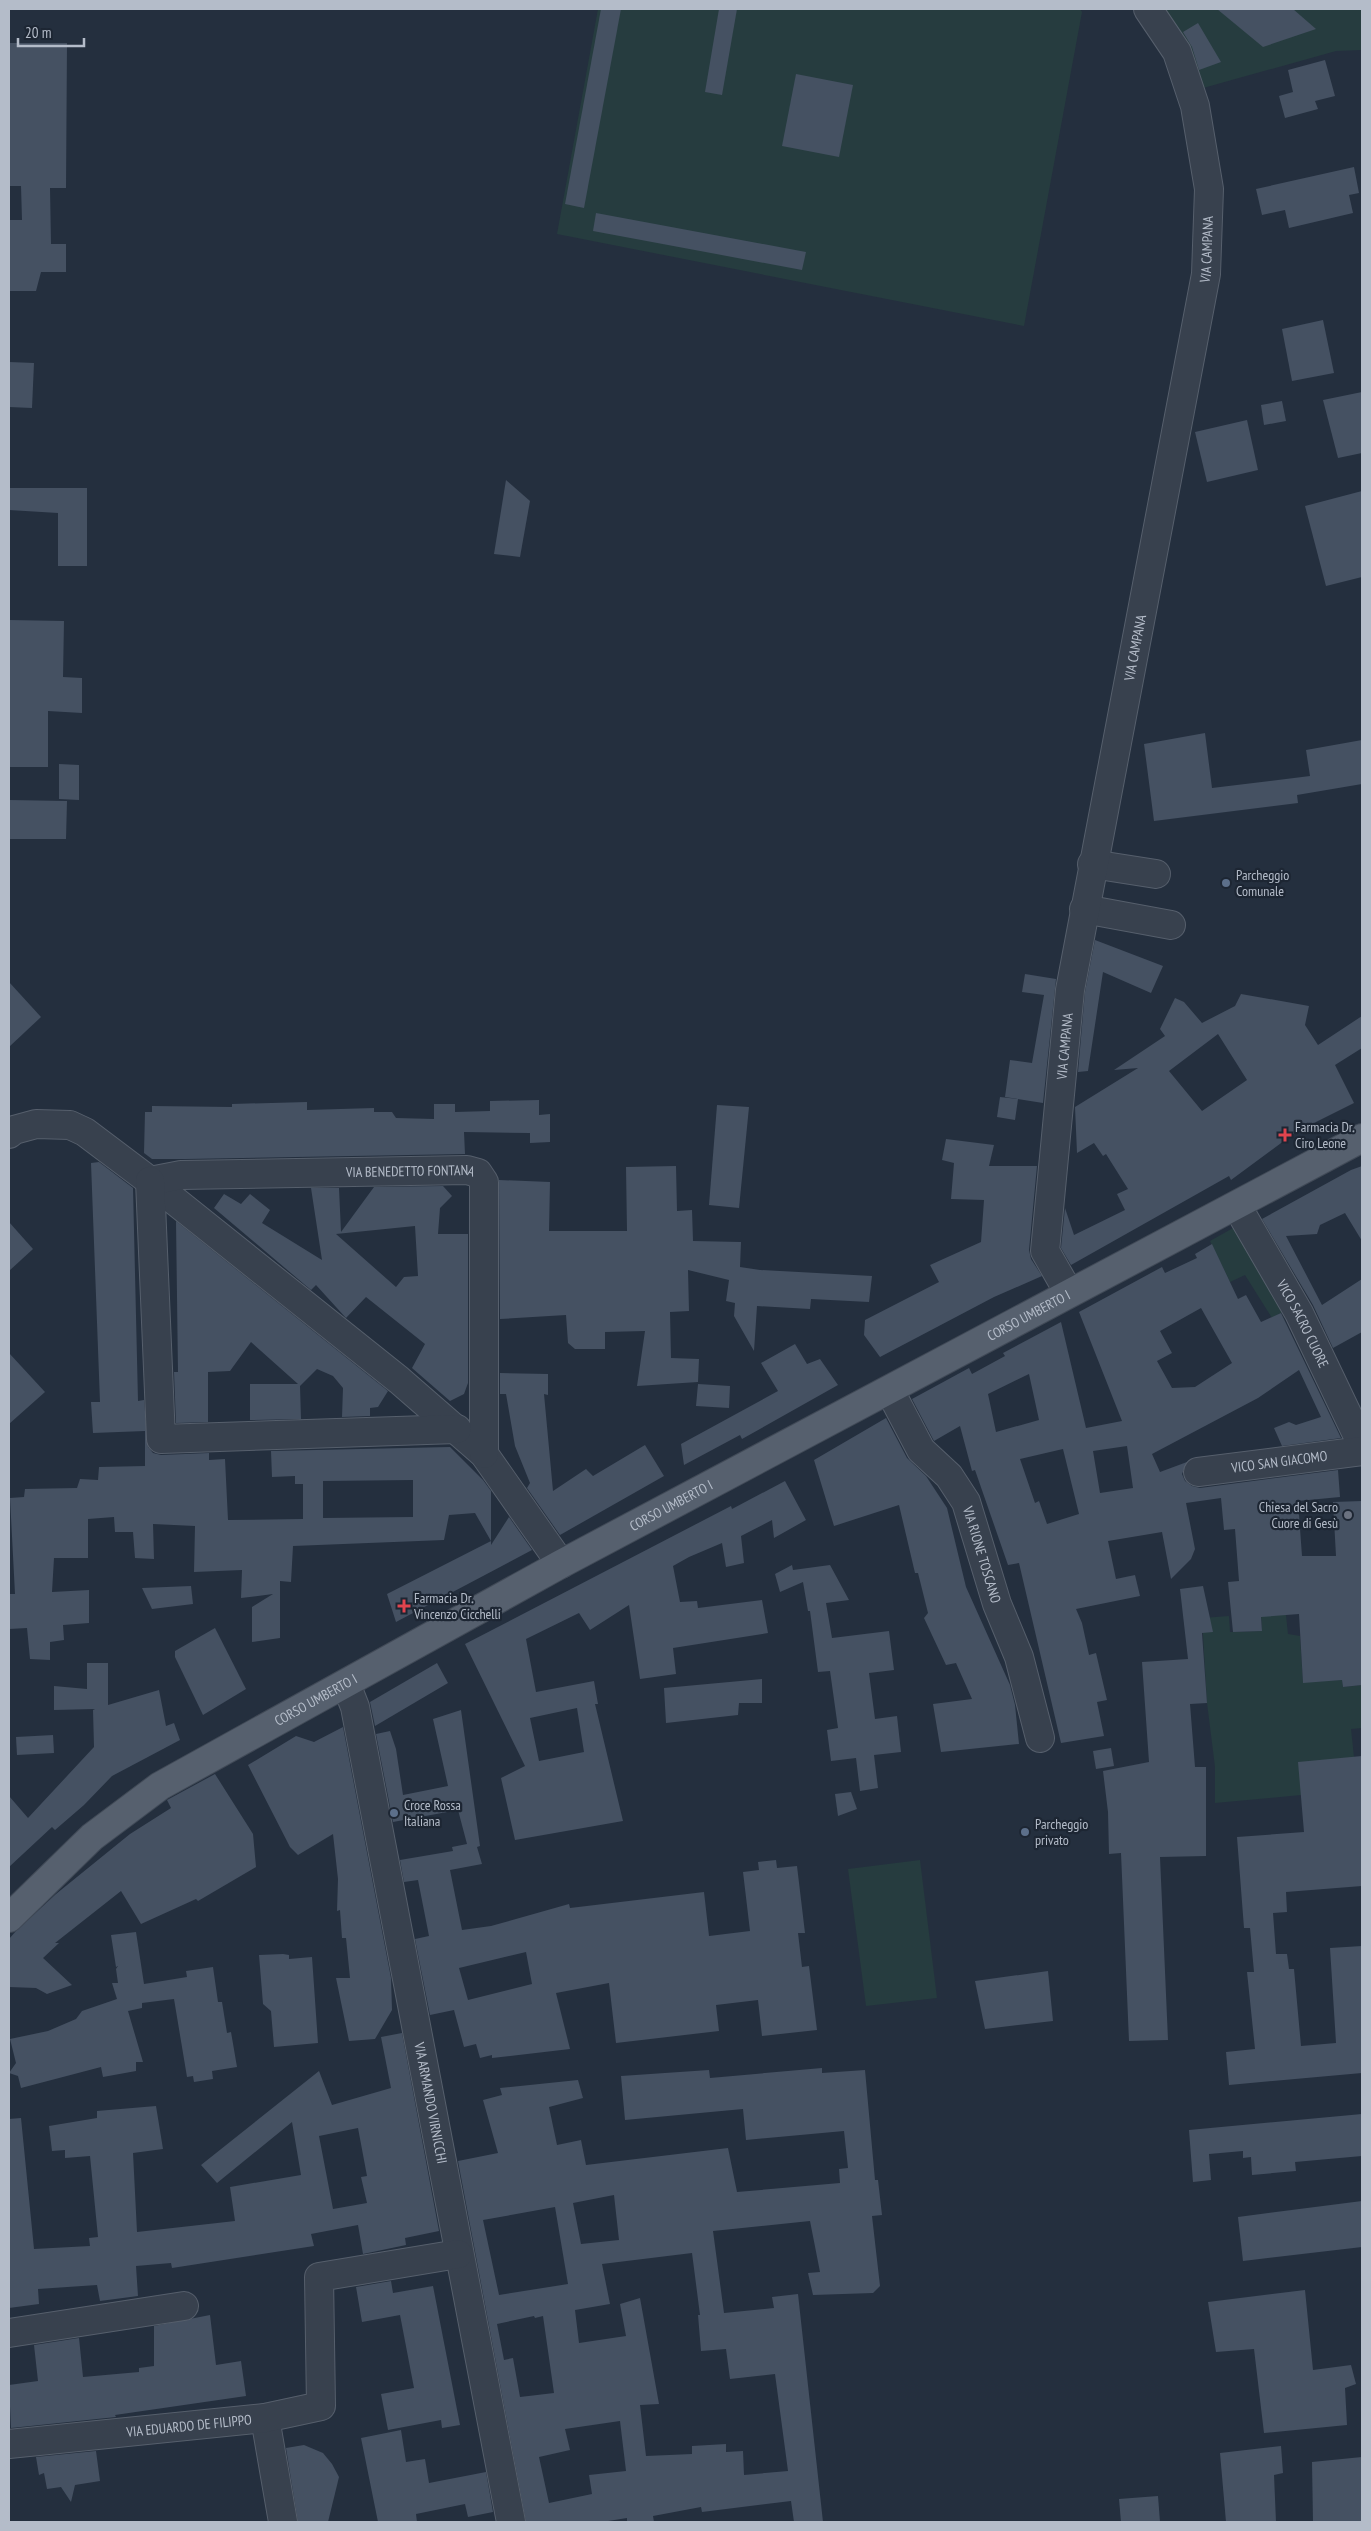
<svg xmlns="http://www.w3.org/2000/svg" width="1371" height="2531" font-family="'PT Sans Narrow',sans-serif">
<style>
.green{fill:#263c3f}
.building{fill:#455162;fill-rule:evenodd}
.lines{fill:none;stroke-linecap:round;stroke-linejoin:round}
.minor-casing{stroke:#565f6c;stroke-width:30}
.major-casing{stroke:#414a57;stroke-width:30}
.minor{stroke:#38414e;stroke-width:28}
.major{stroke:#56606e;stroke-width:28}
.service-dot{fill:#5c6f8a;stroke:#1d2633;stroke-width:2}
.health-dot{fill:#e0444e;stroke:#1d2633;stroke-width:2}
.worship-dot{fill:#6b7280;stroke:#1d2633;stroke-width:2}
.labels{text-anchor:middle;stroke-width:4.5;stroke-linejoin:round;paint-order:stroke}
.street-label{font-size:14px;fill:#b4bcc9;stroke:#1d2633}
.poi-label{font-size:14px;fill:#b4bcc9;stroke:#1d2633;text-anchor:start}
</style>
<rect width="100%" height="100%" fill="#242f3e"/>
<g class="green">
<polygon points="598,9 1080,9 1082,12 1024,326 557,234"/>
<polygon points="1160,9 1362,9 1362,50 1336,51 1196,90"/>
<polygon points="1242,1223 1290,1308 1272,1318 1245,1275 1230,1282 1210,1241"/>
<polygon points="1282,1578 1288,1634 1300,1636 1303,1682 1342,1680 1343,1687 1362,1685 1362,1728 1351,1729 1354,1757 1301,1795 1215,1803 1215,1767 1207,1703 1202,1618 1229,1616 1230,1632 1262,1631 1259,1580"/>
<polygon points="920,1860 937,1998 866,2006 848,1869"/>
</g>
<g class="building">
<polygon points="601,9 621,9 584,208 565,204"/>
<polygon points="719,9 737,9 722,95 705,92"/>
<polygon points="1217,9 1293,9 1316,29 1263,47"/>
<polygon points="1198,23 1221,62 1199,70 1192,47 1183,32"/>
<polygon points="9,43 67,43 66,188 50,188 51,244 66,244 66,272 41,272 36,291 9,291 9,220 22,220 21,186 9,186"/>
<polygon points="1325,60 1335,96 1315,101 1318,109 1285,118 1279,96 1293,92 1288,70"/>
<polygon points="796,74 853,85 839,157 782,146"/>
<polygon points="1354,167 1359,193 1349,195 1353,213 1289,228 1285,210 1262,215 1256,189"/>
<polygon points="596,213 806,252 802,270 593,231"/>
<polygon points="1323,320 1334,373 1292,381 1282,329"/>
<polygon points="9,362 34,363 32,408 9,407"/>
<polygon points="1362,392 1362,453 1338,458 1323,400"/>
<polygon points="1282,401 1286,421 1264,425 1261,405"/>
<polygon points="1247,420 1258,470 1207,482 1195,432"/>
<polygon points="506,480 530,501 520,557 494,554"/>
<polygon points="9,488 87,488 87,566 58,566 58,513 9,510"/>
<polygon points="1362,491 1362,577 1326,586 1305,506"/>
<polygon points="9,620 64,621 63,677 82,678 82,713 48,711 48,767 9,767"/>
<polygon points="1205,733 1212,788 1310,776 1306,750 1362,740 1362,784 1297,795 1298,803 1154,821 1144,744"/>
<polygon points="59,764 79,765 79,800 59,799"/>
<polygon points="9,800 67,801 66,839 9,839"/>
<polygon points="1095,940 1163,966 1151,993 1103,972 1088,1071 1078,1072 1085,992"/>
<polygon points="1025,974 1056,979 1043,1103 1005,1097 1010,1060 1032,1063 1044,995 1022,992"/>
<polygon points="9,982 41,1017 9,1047"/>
<path d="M 1241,994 L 1309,1006 L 1305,1025 L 1318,1045 L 1362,1016 L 1362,1048 L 1335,1065 L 1354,1103 L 1296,1132 L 1231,1180 L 1229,1176 L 1071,1265 L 1061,1248 L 1065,1208 L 1074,1235 L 1125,1210 L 1117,1194 L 1128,1189 L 1106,1154 L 1103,1156 L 1094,1143 L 1077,1153 L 1075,1107 L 1138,1068 L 1114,1070 L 1165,1036 L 1160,1029 L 1175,998 L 1184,1002 L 1202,1023 L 1235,1006 ZM 1218,1034 L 1247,1080 L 1202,1111 L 1169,1071 Z"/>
<polygon points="1000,1097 1018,1099 1015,1120 997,1117"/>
<polygon points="539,1100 539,1115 550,1114 550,1142 530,1143 530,1133 464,1132 465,1154 186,1159 152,1159 144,1153 145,1112 152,1112 152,1106 232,1107 232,1104 307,1102 307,1110 374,1108 374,1112 392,1112 396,1118 434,1119 434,1104 455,1104 455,1112 490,1111 490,1101"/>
<polygon points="717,1105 749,1107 739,1208 709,1205"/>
<polygon points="946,1139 994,1145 989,1166 1037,1166 1029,1250 1031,1259 1042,1276 994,1297 880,1357 864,1335 865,1320 939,1282 930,1265 981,1242 984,1200 951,1199 954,1163 942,1160"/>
<path d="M 99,1162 L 133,1188 L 138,1401 L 144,1400 L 148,1447 L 153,1453 L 161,1455 L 209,1453 L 209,1460 L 225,1459 L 228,1520 L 303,1519 L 303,1484 L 295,1484 L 295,1476 L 272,1477 L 271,1451 L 450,1447 L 483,1480 L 491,1491 L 491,1545 L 509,1517 L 532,1550 L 396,1622 L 387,1594 L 491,1541 L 475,1513 L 449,1515 L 444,1540 L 293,1546 L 291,1582 L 280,1581 L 280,1638 L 252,1642 L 252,1607 L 273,1594 L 241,1598 L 242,1570 L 194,1572 L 195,1526 L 153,1524 L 154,1559 L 135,1558 L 133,1532 L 115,1532 L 114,1517 L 88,1519 L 88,1558 L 54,1558 L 52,1592 L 89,1590 L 89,1623 L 63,1625 L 64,1640 L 50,1642 L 50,1660 L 30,1659 L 27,1628 L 9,1629 L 9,1594 L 15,1594 L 10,1498 L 24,1497 L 25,1489 L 77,1488 L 80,1479 L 98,1480 L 99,1467 L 145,1466 L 145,1431 L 93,1433 L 91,1402 L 100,1402 L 91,1163 ZM 413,1480 L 413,1517 L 323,1518 L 323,1481 Z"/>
<polygon points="676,1166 677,1211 692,1210 693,1241 741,1242 740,1267 760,1270 872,1276 869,1302 811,1299 810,1309 757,1306 754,1351 734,1316 735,1303 726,1301 729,1280 688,1270 689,1311 670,1312 671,1358 699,1359 698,1382 637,1386 645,1331 605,1332 605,1349 575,1349 568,1343 566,1315 500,1319 499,1180 550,1182 549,1231 627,1231 626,1167"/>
<polygon points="1362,1166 1362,1241 1345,1213 1320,1225 1317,1234 1286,1236 1322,1305 1362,1279 1362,1332 1333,1348 1313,1305 1262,1219 1351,1170"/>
<path d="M 443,1186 L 452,1196 L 440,1208 L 438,1234 L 468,1234 L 468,1383 L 464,1394 L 450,1401 L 412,1368 L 425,1344 L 366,1297 L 346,1318 L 316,1285 L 311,1290 L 214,1208 L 224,1194 L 241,1204 L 250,1194 L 270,1210 L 262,1223 L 322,1260 L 311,1188 L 339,1188 L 341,1232 L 374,1187 ZM 415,1226 L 418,1276 L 404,1277 L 396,1287 L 336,1234 Z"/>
<polygon points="176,1221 388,1391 378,1407 370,1408 370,1416 342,1417 343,1388 333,1376 317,1369 300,1386 301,1419 250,1420 250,1384 298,1384 251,1342 230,1371 208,1372 208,1422 176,1423 174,1372 178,1372"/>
<polygon points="9,1222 33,1249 9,1271"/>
<path d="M 1212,1244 L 1238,1299 L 1246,1295 L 1261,1322 L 1281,1313 L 1341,1438 L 1282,1446 L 1274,1428 L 1289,1422 L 1296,1425 L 1321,1417 L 1299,1370 L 1258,1398 L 1152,1454 L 1160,1472 L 1187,1462 L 1182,1474 L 1185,1481 L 1192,1486 L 1200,1488 L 1338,1470 L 1340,1497 L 1298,1501 L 1302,1556 L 1336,1556 L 1333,1502 L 1362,1501 L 1362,1685 L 1343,1687 L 1342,1680 L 1303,1683 L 1299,1614 L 1261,1617 L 1262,1631 L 1233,1632 L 1228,1582 L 1239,1581 L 1235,1529 L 1224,1530 L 1221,1498 L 1186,1503 L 1195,1549 L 1191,1559 L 1171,1579 L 1162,1532 L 1108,1541 L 1116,1579 L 1135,1575 L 1140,1596 L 1076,1609 L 1082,1623 L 1089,1655 L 1096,1653 L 1107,1700 L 1097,1702 L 1104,1736 L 1061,1743 L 1019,1563 L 1008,1565 L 975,1470 L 972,1471 L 960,1426 L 934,1441 L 912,1399 L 969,1368 L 972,1374 L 1005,1356 L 1003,1353 L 1061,1322 L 1086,1428 L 1122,1421 L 1079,1312 L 1162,1267 L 1165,1273 L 1197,1258 L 1195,1254 ZM 1201,1308 L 1232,1363 L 1195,1387 L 1172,1388 L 1157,1361 L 1172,1353 L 1160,1331 ZM 1029,1374 L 1039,1420 L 996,1432 L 988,1394 ZM 1127,1446 L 1133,1488 L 1100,1493 L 1093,1451 ZM 1063,1449 L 1079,1514 L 1047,1524 L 1039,1501 L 1035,1503 L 1020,1459 Z"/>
<polygon points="795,1344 807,1364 820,1359 838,1385 742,1439 740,1435 684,1465 681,1444 778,1391 761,1363"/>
<polygon points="9,1353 45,1392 9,1424"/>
<polygon points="500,1373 548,1374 548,1395 544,1394 553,1491 586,1469 593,1476 645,1445 664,1476 560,1535 527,1488 530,1483 515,1446 506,1394 500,1394"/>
<polygon points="698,1384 730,1386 729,1408 696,1406"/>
<polygon points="886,1418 907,1458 926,1476 947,1508 966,1587 1010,1685 1015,1705 1019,1744 941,1752 933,1704 972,1699 956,1663 946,1665 924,1618 928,1613 918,1573 915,1573 899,1505 834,1526 814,1460"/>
<path d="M 785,1481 L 806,1520 L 774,1538 L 772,1520 L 741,1536 L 744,1563 L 726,1567 L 722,1543 L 689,1557 L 673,1566 L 680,1602 L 697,1601 L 698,1608 L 762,1600 L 768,1633 L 673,1648 L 676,1674 L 640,1679 L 629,1605 L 590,1630 L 579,1613 L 526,1639 L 536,1692 L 594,1681 L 598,1704 L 595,1704 L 623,1821 L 515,1840 L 501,1778 L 525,1766 L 465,1644 L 731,1506 L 732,1509 ZM 577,1708 L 584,1752 L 539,1761 L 530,1718 Z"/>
<polygon points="792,1565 793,1570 830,1565 849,1600 826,1603 832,1638 889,1631 894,1670 869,1673 875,1719 897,1716 901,1752 874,1755 878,1788 860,1791 856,1758 831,1761 827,1730 838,1728 830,1671 818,1672 810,1611 808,1611 803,1582 780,1592 775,1574"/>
<polygon points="191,1586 193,1604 152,1609 142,1588"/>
<polygon points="1203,1586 1213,1632 1202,1633 1207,1703 1190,1704 1195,1767 1206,1767 1206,1856 1160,1857 1168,2040 1129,2041 1121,1853 1109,1854 1108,1812 1103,1771 1149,1762 1142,1662 1188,1659 1180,1589"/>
<polygon points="215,1628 246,1689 203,1715 175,1657 175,1651"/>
<polygon points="87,1663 108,1663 108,1705 159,1690 166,1726 174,1723 180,1740 112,1776 84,1805 55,1830 52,1827 9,1867 9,1796 28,1818 94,1747 93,1710 95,1709 54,1710 54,1686 87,1689"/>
<polygon points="437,1663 448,1683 375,1726 370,1702"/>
<polygon points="762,1679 762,1703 739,1703 738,1715 666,1723 664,1688"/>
<path d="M 461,1710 L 480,1846 L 477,1847 L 482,1864 L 450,1870 L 462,1930 L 491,1926 L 569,1904 L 570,1908 L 704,1892 L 709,1936 L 750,1931 L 743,1872 L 759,1870 L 758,1862 L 776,1860 L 777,1868 L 797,1866 L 805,1933 L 798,1933 L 802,1967 L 809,1966 L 817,2030 L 762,2036 L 758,2000 L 716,2005 L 719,2031 L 616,2043 L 609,1983 L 556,1993 L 570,2049 L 492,2058 L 492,2055 L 480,2058 L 476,2044 L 464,2047 L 454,2010 L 430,2015 L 415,1939 L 429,1936 L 418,1880 L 404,1882 L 400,1860 L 453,1851 L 452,1847 L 467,1844 L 458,1810 L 393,1822 L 376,1734 L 390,1731 L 396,1749 L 403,1795 L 448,1786 L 433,1719 ZM 526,1952 L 532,1984 L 468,2000 L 459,1968 Z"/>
<polygon points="343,1727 391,1978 392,2010 375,2039 349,2041 336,1978 350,1978 346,1938 342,1938 340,1910 337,1911 338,1879 333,1834 298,1855 290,1847 248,1765 296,1736 314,1742"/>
<polygon points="53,1735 54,1753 17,1755 16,1737"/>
<polygon points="1111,1748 1114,1766 1096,1769 1093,1751"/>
<polygon points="1362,1756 1362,1886 1286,1892 1287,1912 1273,1913 1276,1954 1287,1954 1289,1969 1294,1969 1301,2046 1336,2043 1330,1948 1362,1946 1362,2073 1229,2085 1226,2052 1255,2049 1247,1972 1254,1972 1250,1928 1244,1928 1237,1837 1304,1832 1298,1762"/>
<polygon points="215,1774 253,1834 256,1867 198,1901 196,1899 141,1924 121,1891 55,1943 59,1943 43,1958 72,1985 47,1994 36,1988 9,1987 9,1939 16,1931 56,1894 130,1834 171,1808 167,1800"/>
<polygon points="851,1792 857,1809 838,1816 835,1794"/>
<polygon points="136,1932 144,1984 187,1977 186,1971 213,1967 218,2002 222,2002 227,2033 231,2032 237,2067 212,2071 213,2079 194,2082 193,2076 187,2077 174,1999 142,2003 142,2008 128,2011 143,2062 136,2062 136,2071 103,2077 101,2067 21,2088 18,2076 9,2073 16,2063 10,2039 48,2031 76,2019 82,2011 117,1999 112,1983 118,1983 116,1969 118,1966 116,1967 111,1935"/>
<polygon points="283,1954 289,1955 289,1959 312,1957 318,2043 274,2047 271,2011 263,2004 259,1955"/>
<polygon points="1048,1971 1053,2021 985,2029 975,1981"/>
<path d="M 402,2033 L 439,2231 L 405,2238 L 406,2245 L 363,2254 L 358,2225 L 311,2234 L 314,2246 L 172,2268 L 171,2263 L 136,2266 L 138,2296 L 100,2301 L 97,2285 L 38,2289 L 39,2304 L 9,2308 L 9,2119 L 21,2118 L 34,2249 L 90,2246 L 89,2238 L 98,2237 L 90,2156 L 65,2158 L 65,2150 L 52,2151 L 49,2126 L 97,2118 L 97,2111 L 156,2106 L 163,2149 L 133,2153 L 137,2232 L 235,2221 L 230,2187 L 301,2175 L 292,2122 L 217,2183 L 201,2165 L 319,2071 L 332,2105 L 391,2088 L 381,2037 ZM 358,2128 L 367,2176 L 361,2177 L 367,2203 L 333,2209 L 319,2136 Z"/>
<path d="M 822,2068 L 822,2073 L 865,2070 L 875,2180 L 878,2180 L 882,2215 L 872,2216 L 880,2286 L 873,2293 L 813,2295 L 808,2273 L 820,2272 L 810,2221 L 713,2231 L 724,2313 L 774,2308 L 772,2297 L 798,2294 L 823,2522 L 794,2522 L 791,2501 L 702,2512 L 701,2507 L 653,2516 L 654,2522 L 627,2522 L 627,2518 L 602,2522 L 526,2522 L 458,2161 L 498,2153 L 483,2100 L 502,2095 L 500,2088 L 578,2080 L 583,2098 L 549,2107 L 557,2145 L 581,2140 L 586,2165 L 728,2148 L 737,2192 L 840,2183 L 839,2169 L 848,2168 L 844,2131 L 746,2140 L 743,2109 L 625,2120 L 621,2076 L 709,2070 L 710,2078 ZM 614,2195 L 619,2240 L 581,2244 L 573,2203 ZM 555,2207 L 568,2284 L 499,2295 L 483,2220 ZM 692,2253 L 700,2315 L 698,2315 L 701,2351 L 726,2349 L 730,2379 L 775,2374 L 788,2471 L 744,2475 L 743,2451 L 726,2452 L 726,2444 L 692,2446 L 692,2454 L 646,2456 L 640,2405 L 659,2404 L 640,2298 L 620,2304 L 626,2336 L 579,2343 L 575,2310 L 610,2304 L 602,2264 ZM 534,2316 L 535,2318 L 543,2316 L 554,2393 L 520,2397 L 513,2358 L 504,2360 L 497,2324 ZM 620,2421 L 626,2471 L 589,2475 L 592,2494 L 549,2503 L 539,2457 L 570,2450 L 565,2429 Z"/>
<polygon points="1362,2114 1362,2156 1295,2162 1296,2171 1252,2175 1251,2157 1243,2158 1243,2151 1209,2154 1211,2180 1193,2182 1189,2130"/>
<polygon points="1362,2201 1362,2247 1243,2261 1238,2217"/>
<polygon points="391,2281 393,2293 433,2286 460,2425 442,2428 441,2420 388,2430 381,2394 414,2388 400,2315 362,2322 356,2287"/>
<polygon points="1305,2290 1313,2370 1351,2365 1356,2384 1345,2388 1347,2425 1264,2433 1254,2349 1216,2352 1208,2302"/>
<polygon points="210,2315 216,2365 241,2361 246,2396 115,2415 116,2417 11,2428 9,2385 38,2381 34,2345 79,2338 83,2377 139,2372 139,2368 154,2366 154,2326"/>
<polygon points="401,2430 406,2462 425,2459 429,2483 486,2472 493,2512 468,2517 465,2504 416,2514 417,2522 378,2522 361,2438"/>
<polygon points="304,2445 323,2453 332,2464 339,2477 328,2522 298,2522 286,2448"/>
<polygon points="1281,2446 1283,2473 1274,2475 1276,2522 1226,2522 1220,2453"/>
<polygon points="96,2451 100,2481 75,2485 71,2502 61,2487 47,2489 44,2473 39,2475 36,2457"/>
<polygon points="1362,2457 1362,2522 1313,2522 1312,2462"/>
<polygon points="1158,2496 1160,2522 1121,2522 1119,2499"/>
</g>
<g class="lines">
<g class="minor-casing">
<g id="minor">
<polyline points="1092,864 1156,874"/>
<polyline points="1084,909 1171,925"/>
<polyline points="9,1134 14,1130 36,1124 70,1125 85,1132 150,1181 399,1380 484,1454 561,1564"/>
<path id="s1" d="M 150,1181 L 181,1175 L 467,1170 L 478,1173 L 484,1182 L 484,1454"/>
<polyline points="150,1181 161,1439 457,1429"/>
<path id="s2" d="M 1237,1206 L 1299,1313 L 1362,1445"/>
<path id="s3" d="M 1069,1293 L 1045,1251 L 1070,990 L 1206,274 L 1209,189 L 1195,106 L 1177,52 L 1148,9"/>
<path id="s4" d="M 890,1391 L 921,1450 L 949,1476 L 966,1502 L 997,1604 L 1019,1657 L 1040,1738"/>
<path id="s5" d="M 1198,1472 L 1362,1451"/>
<path id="s6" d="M 346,1684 L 355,1707 L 511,2522"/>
<polyline points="9,2333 184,2306"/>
<polyline points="265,2418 283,2522"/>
<path id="s7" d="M 9,2444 L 265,2418 L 321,2406 L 319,2277 L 458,2254"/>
</g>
</g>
<g class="major-casing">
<g id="major">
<path id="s8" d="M 9,1918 L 92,1837 L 160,1786 L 561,1564 L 1362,1138"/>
</g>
</g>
<use href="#minor" class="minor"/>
<use href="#major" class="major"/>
</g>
<g class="service-dot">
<circle cx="1226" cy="883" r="5"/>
<circle cx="394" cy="1813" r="5"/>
<circle cx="1025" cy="1832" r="5"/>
</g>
<g class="health-dot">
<path d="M1282.5 1127.5h5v5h5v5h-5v5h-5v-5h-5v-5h5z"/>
<path d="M401.5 1598.5h5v5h5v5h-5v5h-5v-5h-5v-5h5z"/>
</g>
<circle class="worship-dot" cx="1348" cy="1515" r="5"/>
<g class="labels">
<g class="street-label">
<text dy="5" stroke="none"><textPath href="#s3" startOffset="1064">VIA CAMPANA</textPath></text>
<text dy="5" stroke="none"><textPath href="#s3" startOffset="659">VIA CAMPANA</textPath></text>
<text dy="5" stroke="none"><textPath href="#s3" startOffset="254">VIA CAMPANA</textPath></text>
<text dy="5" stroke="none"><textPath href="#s1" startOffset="261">VIA BENEDETTO FONTANA</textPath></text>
<text dy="5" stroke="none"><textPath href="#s8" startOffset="1189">CORSO UMBERTO I</textPath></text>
<text dy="5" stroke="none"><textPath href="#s2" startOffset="135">VICO SACRO CUORE</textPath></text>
<text dy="5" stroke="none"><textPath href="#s5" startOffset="82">VICO SAN GIACOMO</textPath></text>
<text dy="5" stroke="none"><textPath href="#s8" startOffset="784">CORSO UMBERTO I</textPath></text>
<text dy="5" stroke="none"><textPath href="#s4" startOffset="191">VIA RIONE TOSCANO</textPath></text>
<text dy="5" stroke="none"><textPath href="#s8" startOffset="379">CORSO UMBERTO I</textPath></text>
<text dy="5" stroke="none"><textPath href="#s6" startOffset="428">VIA ARMANDO VIRNICCHI</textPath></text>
<text dy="5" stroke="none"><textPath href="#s7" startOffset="181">VIA EDUARDO DE FILIPPO</textPath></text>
</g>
<g class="poi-label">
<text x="1236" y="880">Parcheggio<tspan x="1236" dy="16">Comunale</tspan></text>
<text x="1295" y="1132">Farmacia Dr.<tspan x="1295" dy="16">Ciro Leone</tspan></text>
<text x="1338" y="1512" text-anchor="end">Chiesa del Sacro<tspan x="1338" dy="16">Cuore di Gesù</tspan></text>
<text x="414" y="1603">Farmacia Dr.<tspan x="414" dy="16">Vincenzo Cicchelli</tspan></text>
<text x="404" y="1810">Croce Rossa<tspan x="404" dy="16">Italiana</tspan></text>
<text x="1035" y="1829">Parcheggio<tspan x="1035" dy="16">privato</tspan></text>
</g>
</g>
<rect width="1371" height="2531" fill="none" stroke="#b4bcc9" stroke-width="20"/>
<path d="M18 38v8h66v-8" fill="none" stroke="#b4bcc9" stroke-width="2.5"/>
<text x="25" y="38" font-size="15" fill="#b4bcc9" stroke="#1d2633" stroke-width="4" paint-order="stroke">20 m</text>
</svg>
